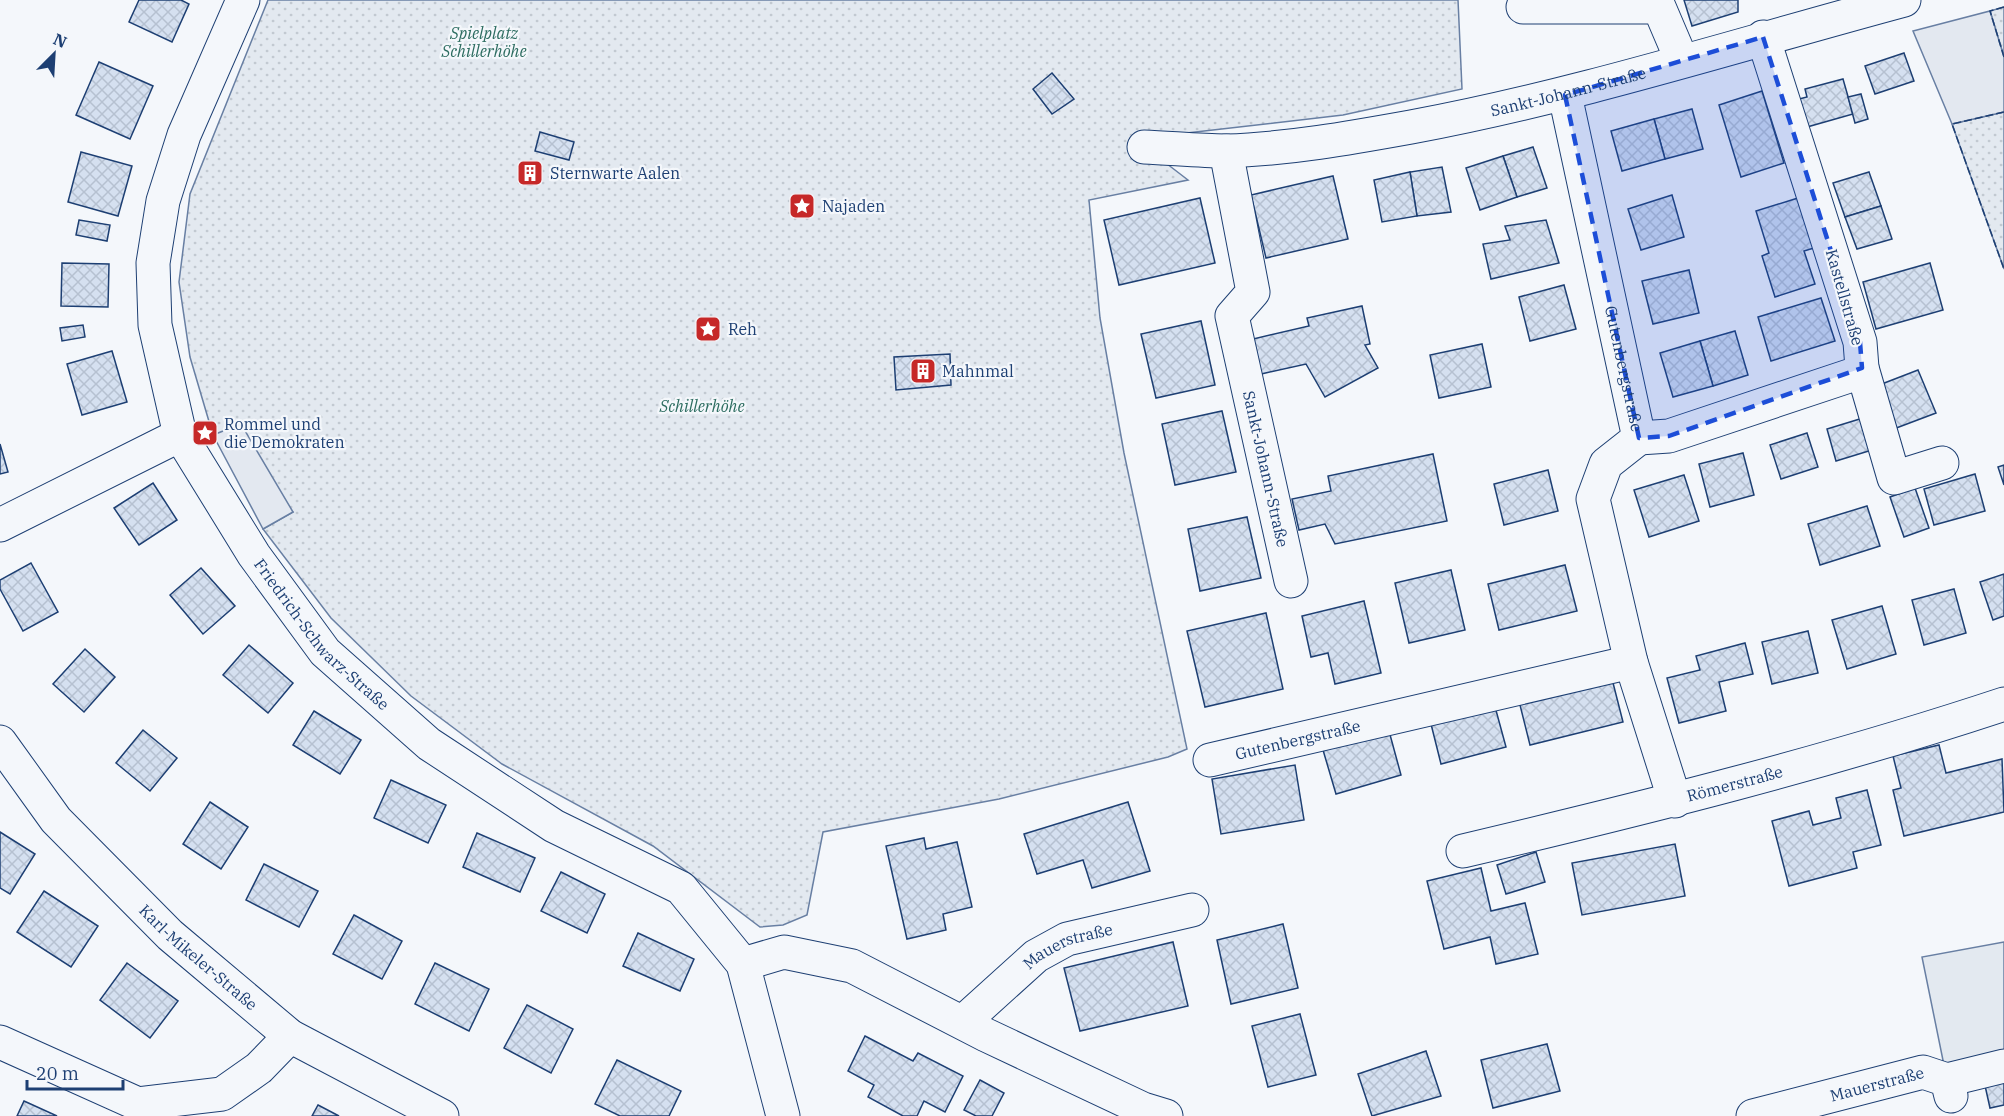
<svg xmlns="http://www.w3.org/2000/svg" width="2004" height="1116" font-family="'IBM Plex Serif',serif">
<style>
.grass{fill:url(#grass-dots);stroke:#687fa3;stroke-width:1.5}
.garden{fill:#e3e9f0;stroke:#687fa3;stroke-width:1.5}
.parking{fill:#e3e8f0;stroke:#687fa3;stroke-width:1.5}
.building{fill:url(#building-cross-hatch);stroke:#1d3f73;stroke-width:1.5}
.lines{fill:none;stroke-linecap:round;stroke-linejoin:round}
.minor-casing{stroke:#1d3f73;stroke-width:35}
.minor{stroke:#f4f7fb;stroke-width:33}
.fence{stroke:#1d3f73;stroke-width:1.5;stroke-dasharray:8 3;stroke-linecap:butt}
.marked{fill:#1d4ed8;fill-opacity:0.2;stroke:#1d4ed8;stroke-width:4.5;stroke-dasharray:12 8;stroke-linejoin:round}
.labels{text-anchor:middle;stroke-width:4.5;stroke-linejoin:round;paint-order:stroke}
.park-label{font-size:16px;font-style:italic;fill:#2c6c60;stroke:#f4f7fb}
.street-label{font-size:16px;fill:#1d3f73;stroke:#f4f7fb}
.poi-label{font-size:16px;fill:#1d3f73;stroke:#f4f7fb;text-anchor:start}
</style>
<defs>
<pattern id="grass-dots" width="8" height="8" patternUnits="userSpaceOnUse" patternTransform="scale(1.5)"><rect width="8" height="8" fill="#e3e9f0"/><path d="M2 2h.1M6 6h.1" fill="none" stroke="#c2c9d1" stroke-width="1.8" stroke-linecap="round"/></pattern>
<pattern id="building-cross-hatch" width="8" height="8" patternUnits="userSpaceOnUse" patternTransform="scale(1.5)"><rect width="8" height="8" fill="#d5e0f0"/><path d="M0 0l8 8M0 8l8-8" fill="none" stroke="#b6c1d1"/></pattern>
</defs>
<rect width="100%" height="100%" fill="#f4f7fb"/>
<g class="grass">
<polygon points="268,0 1458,0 1462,89 1343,115 1178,134 1145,147 1188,180 1089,200 1100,318 1124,453 1187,749 1168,757 999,799 823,832 807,915 783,925 760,927 653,846 502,764 411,696 331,618 263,529 293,512 213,435 190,357 179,282 190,194"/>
<polygon points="2004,7 2004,57 1990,11"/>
<polygon points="2004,112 2004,269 1952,124"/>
</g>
<polygon class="garden" points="2004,942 2004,1066 1947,1080 1922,957"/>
<g class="parking">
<polygon points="1990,11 2004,57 2004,112 1952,124 1913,31"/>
<polygon points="241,424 293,512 263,529 213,435"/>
</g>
<g class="building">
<polygon points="139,0 181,0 189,4 172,42 129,22"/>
<polygon points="1684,0 1738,0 1738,12 1692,26"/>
<polygon points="1904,53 1914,81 1875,94 1865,66"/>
<polygon points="99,62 153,86 130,139 76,115"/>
<polygon points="1052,73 1074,99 1052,114 1033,89"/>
<polygon points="1843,79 1853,114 1807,127 1799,99 1807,97 1805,89"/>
<polygon points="1762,91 1784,163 1741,177 1719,105"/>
<polygon points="1861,94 1868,119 1855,123 1848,97"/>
<polygon points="1692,109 1703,149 1665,159 1654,119"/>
<polygon points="1654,119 1665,159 1622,171 1611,131"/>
<polygon points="540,132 574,142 569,160 535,151"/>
<polygon points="1533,147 1547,188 1517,197 1503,156"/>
<polygon points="81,152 132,166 118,216 68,202"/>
<polygon points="1503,156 1517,197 1480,210 1466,168"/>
<circle cx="530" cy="174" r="11"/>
<polygon points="1442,167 1451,212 1417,216 1410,172"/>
<polygon points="1410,172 1417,216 1382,222 1374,180"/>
<polygon points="1869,172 1881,206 1845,217 1833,183"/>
<polygon points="1333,176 1348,239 1266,258 1251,195"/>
<polygon points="1672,195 1684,237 1641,250 1628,209"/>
<polygon points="1200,198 1215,263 1119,285 1104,220"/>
<polygon points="1798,198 1814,248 1804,251 1815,284 1775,297 1762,256 1769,253 1756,211"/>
<polygon points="1881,206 1892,239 1857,249 1845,217"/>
<polygon points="79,220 110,225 107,241 76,235"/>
<polygon points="1546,220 1559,263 1491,279 1483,244 1510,240 1505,226"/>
<polygon points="62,263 109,264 108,307 61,306"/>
<polygon points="1930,263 1943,310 1876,329 1863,282"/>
<polygon points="1689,270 1699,313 1653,324 1642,281"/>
<polygon points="1564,285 1576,329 1530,341 1519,297"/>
<polygon points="1821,298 1835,341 1771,361 1758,317"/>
<polygon points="1362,306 1370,344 1365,345 1378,368 1325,397 1306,364 1261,374 1253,339 1309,326 1307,318"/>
<polygon points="1201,321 1215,385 1156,398 1141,334"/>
<polygon points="83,325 85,337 62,341 60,328"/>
<polygon points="1735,331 1748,375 1713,386 1700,341"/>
<polygon points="1700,341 1713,386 1673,397 1660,353"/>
<polygon points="1482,344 1491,387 1439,398 1430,355"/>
<polygon points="112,351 127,402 82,415 67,364"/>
<polygon points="950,354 951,385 896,390 894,357"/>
<polygon points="1918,370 1936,413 1891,430 1874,387"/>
<polygon points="1222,411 1236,472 1175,485 1162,424"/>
<polygon points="1863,418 1872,450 1836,461 1827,429"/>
<polygon points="1807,433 1818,467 1781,479 1770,445"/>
<polygon points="0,444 8,472 0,474"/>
<polygon points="1743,453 1754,495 1710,507 1699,464"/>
<polygon points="1433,454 1447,521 1335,544 1325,524 1299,530 1292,499 1331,491 1328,476"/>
<polygon points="2004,465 2004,485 1998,467"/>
<polygon points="1548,470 1558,511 1504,525 1494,484"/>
<polygon points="1975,474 1985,511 1934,525 1924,489"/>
<polygon points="1684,475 1699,521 1649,537 1634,490"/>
<polygon points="153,483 177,520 139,545 114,508"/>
<polygon points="1915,488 1929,528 1904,537 1890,497"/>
<polygon points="1867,506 1880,546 1820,565 1808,524"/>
<polygon points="1247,517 1261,578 1200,591 1188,529"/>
<polygon points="31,563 58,612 23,631 0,589 0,580"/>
<polygon points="1565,565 1577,611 1499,630 1488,584"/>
<polygon points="201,568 235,606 203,634 170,595"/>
<polygon points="1451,570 1465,630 1409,643 1395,583"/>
<polygon points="2004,574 2004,616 1993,620 1980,582"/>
<polygon points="1954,589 1966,633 1924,645 1912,600"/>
<polygon points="1364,601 1381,673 1335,684 1328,653 1311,657 1302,616"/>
<polygon points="1882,606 1896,654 1847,669 1832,620"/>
<polygon points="1266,613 1283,689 1205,707 1187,631"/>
<polygon points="1808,631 1818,673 1772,684 1762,642"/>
<polygon points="1745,643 1753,674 1719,682 1726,711 1679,723 1667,678 1700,670 1696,656"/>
<polygon points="249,645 293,683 268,713 223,675"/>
<polygon points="85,649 115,677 84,712 53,684"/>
<polygon points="1611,675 1623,722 1530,745 1518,697"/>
<polygon points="1494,703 1506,747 1441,764 1430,720"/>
<polygon points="314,711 361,740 340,774 293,745"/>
<polygon points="143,730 177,758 150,791 116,763"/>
<polygon points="1389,731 1401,775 1336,794 1323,750"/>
<polygon points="1939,745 1946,773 2002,759 2004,812 1904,836 1893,790 1901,788 1893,756"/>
<polygon points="1295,765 1304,820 1221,834 1212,779"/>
<polygon points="391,780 446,805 428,843 374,818"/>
<polygon points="1867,790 1881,845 1853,852 1857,868 1789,886 1772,821 1809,811 1813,825 1841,818 1836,798"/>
<polygon points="210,802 248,827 221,869 183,844"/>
<polygon points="1128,802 1150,871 1092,888 1083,860 1037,874 1024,834"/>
<polygon points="0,832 35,854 10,894 0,888"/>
<polygon points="477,833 535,858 520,892 463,867"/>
<polygon points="924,838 926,849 957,842 972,907 943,914 946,930 907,939 886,846"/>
<polygon points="1675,844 1685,896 1582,915 1572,863"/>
<polygon points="1536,852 1545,882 1506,894 1497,865"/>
<polygon points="264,864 318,891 299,927 246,900"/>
<polygon points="1481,868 1491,911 1525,903 1538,954 1496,964 1490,937 1444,949 1427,881"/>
<polygon points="561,872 605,894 587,933 541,911"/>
<polygon points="44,891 98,926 71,967 17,932"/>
<polygon points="354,915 402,941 382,979 333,954"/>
<polygon points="1283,924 1298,988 1231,1004 1217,940"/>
<polygon points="638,933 694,959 680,991 623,966"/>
<polygon points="1173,942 1188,1006 1080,1031 1064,968"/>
<polygon points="127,963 178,1001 150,1038 100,1000"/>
<polygon points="435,963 489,989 469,1031 415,1004"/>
<polygon points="527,1005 573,1029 551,1073 504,1048"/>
<polygon points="1300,1014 1316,1075 1268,1087 1252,1026"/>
<polygon points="865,1036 913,1061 918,1053 963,1076 945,1112 924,1101 917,1116 903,1116 868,1097 874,1085 848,1071"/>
<polygon points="1547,1044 1560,1091 1493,1108 1481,1060"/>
<polygon points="1426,1051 1441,1096 1372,1116 1358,1074"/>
<polygon points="617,1060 681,1091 669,1116 620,1116 595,1104"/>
<polygon points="2004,1077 2004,1105 1990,1108 1984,1081"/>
<polygon points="980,1080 1004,1093 992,1116 976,1116 964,1110"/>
<polygon points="24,1101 57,1116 17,1116"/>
<polygon points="318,1105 339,1116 312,1116"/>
</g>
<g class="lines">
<g class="minor-casing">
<g id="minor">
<path id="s1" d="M 243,0 L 184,135 L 163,201 L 153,263 L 155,325 L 180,435 L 254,555 L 325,652 L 429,744 L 554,826 L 681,888 L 743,964 L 783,1116"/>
<polyline points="1523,7 1659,7 1682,61"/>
<path id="s2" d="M 1565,95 L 1639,438 L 1606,464 L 1593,499 L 1631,662 L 1675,801"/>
<path id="s3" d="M 1144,147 C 1171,148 1199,151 1226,151 C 1288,149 1350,138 1411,127 C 1578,96 1740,44 1904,0"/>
<path id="s4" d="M 1226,151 L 1253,292 L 1232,316 L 1291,581"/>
<polyline points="1862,368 1894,478 1942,463"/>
<polyline points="1639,438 1669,436 1852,375 1862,368 1860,342 1763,37"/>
<polyline points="0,525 180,435"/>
<path id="s5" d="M 0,742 L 56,820 L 170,935 L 290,1036 L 442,1116"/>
<path id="s6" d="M 1210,760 L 1631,662"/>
<path id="s7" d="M 1463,851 C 1645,808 1826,763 2004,704"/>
<polyline points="743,964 784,952 852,966 986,1035 1143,1109 1166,1116"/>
<path id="s8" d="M 963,1022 L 1036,956 L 1067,939 L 1192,910"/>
<polyline points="0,1042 138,1104 222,1094 259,1068 290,1036"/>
<polyline points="1947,1080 2004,1066"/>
<path id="s9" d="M 1753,1116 L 1923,1072 L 1947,1080 L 1951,1096"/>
</g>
</g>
<use href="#minor" class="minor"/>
<g class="fence">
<polyline points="2004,7 1990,11 2004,57"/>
<polyline points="2004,112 1952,124 2004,269"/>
</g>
</g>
<path class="marked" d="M 1763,37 L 1860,342 L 1862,368 L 1669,436 L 1639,438 L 1565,95 Z"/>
<defs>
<g id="building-square" transform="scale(1.35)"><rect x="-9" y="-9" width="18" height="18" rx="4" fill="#c62828" stroke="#f4f7fb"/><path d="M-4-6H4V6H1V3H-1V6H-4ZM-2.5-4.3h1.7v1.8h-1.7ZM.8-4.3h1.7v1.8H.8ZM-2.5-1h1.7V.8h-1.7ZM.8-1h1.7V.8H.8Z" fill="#fff"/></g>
<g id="sight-square" transform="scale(1.35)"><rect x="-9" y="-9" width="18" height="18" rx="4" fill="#c62828" stroke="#f4f7fb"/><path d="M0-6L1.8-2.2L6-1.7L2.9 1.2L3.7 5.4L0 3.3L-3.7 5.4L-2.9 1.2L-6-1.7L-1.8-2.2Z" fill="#fff"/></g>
</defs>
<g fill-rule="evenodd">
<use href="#building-square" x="530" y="173"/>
<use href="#sight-square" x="802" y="206"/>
<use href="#sight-square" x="708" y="329"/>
<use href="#building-square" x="923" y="371"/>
<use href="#sight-square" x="205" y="433"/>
</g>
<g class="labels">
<g class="park-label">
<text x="484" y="39">Spielplatz<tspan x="484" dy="18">Schillerhöhe</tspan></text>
<text x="702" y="412">Schillerhöhe</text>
</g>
<g class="street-label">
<text dy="6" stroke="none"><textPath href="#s3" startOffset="430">Sankt-Johann-Straße</textPath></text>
<text transform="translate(1845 297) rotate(74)" y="6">Kastellstraße</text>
<text dy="6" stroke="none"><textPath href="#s2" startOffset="280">Gutenbergstraße</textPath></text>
<text dy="6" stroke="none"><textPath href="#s4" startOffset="332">Sankt-Johann-Straße</textPath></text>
<text dy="6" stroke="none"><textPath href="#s1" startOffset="700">Friedrich-Schwarz-Straße</textPath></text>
<text dy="6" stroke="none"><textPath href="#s6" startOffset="90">Gutenbergstraße</textPath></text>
<text dy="6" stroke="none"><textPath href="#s7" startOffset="280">Römerstraße</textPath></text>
<text dy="6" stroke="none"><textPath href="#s8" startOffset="132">Mauerstraße</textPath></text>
<text dy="6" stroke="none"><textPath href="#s5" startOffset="294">Karl-Mikeler-Straße</textPath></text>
<text dy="6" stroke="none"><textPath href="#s9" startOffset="128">Mauerstraße</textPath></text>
</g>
<g class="poi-label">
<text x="550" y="179">Sternwarte Aalen</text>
<text x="822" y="212">Najaden</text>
<text x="728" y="335">Reh</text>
<text x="942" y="377">Mahnmal</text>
<text x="224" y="430">Rommel und<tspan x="224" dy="18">die Demokraten</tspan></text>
</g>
</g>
<g transform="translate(54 54) rotate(24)" stroke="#f4f7fb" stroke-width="4.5" paint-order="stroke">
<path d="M0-4.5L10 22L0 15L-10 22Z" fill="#1d3f73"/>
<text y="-9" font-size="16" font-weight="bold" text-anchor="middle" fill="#1d3f73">N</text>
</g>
<path d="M27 1080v9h96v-9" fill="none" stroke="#1d3f73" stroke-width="3"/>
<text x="36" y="1080" font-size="18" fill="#1d3f73" stroke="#f4f7fb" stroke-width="4.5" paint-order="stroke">20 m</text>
</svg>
